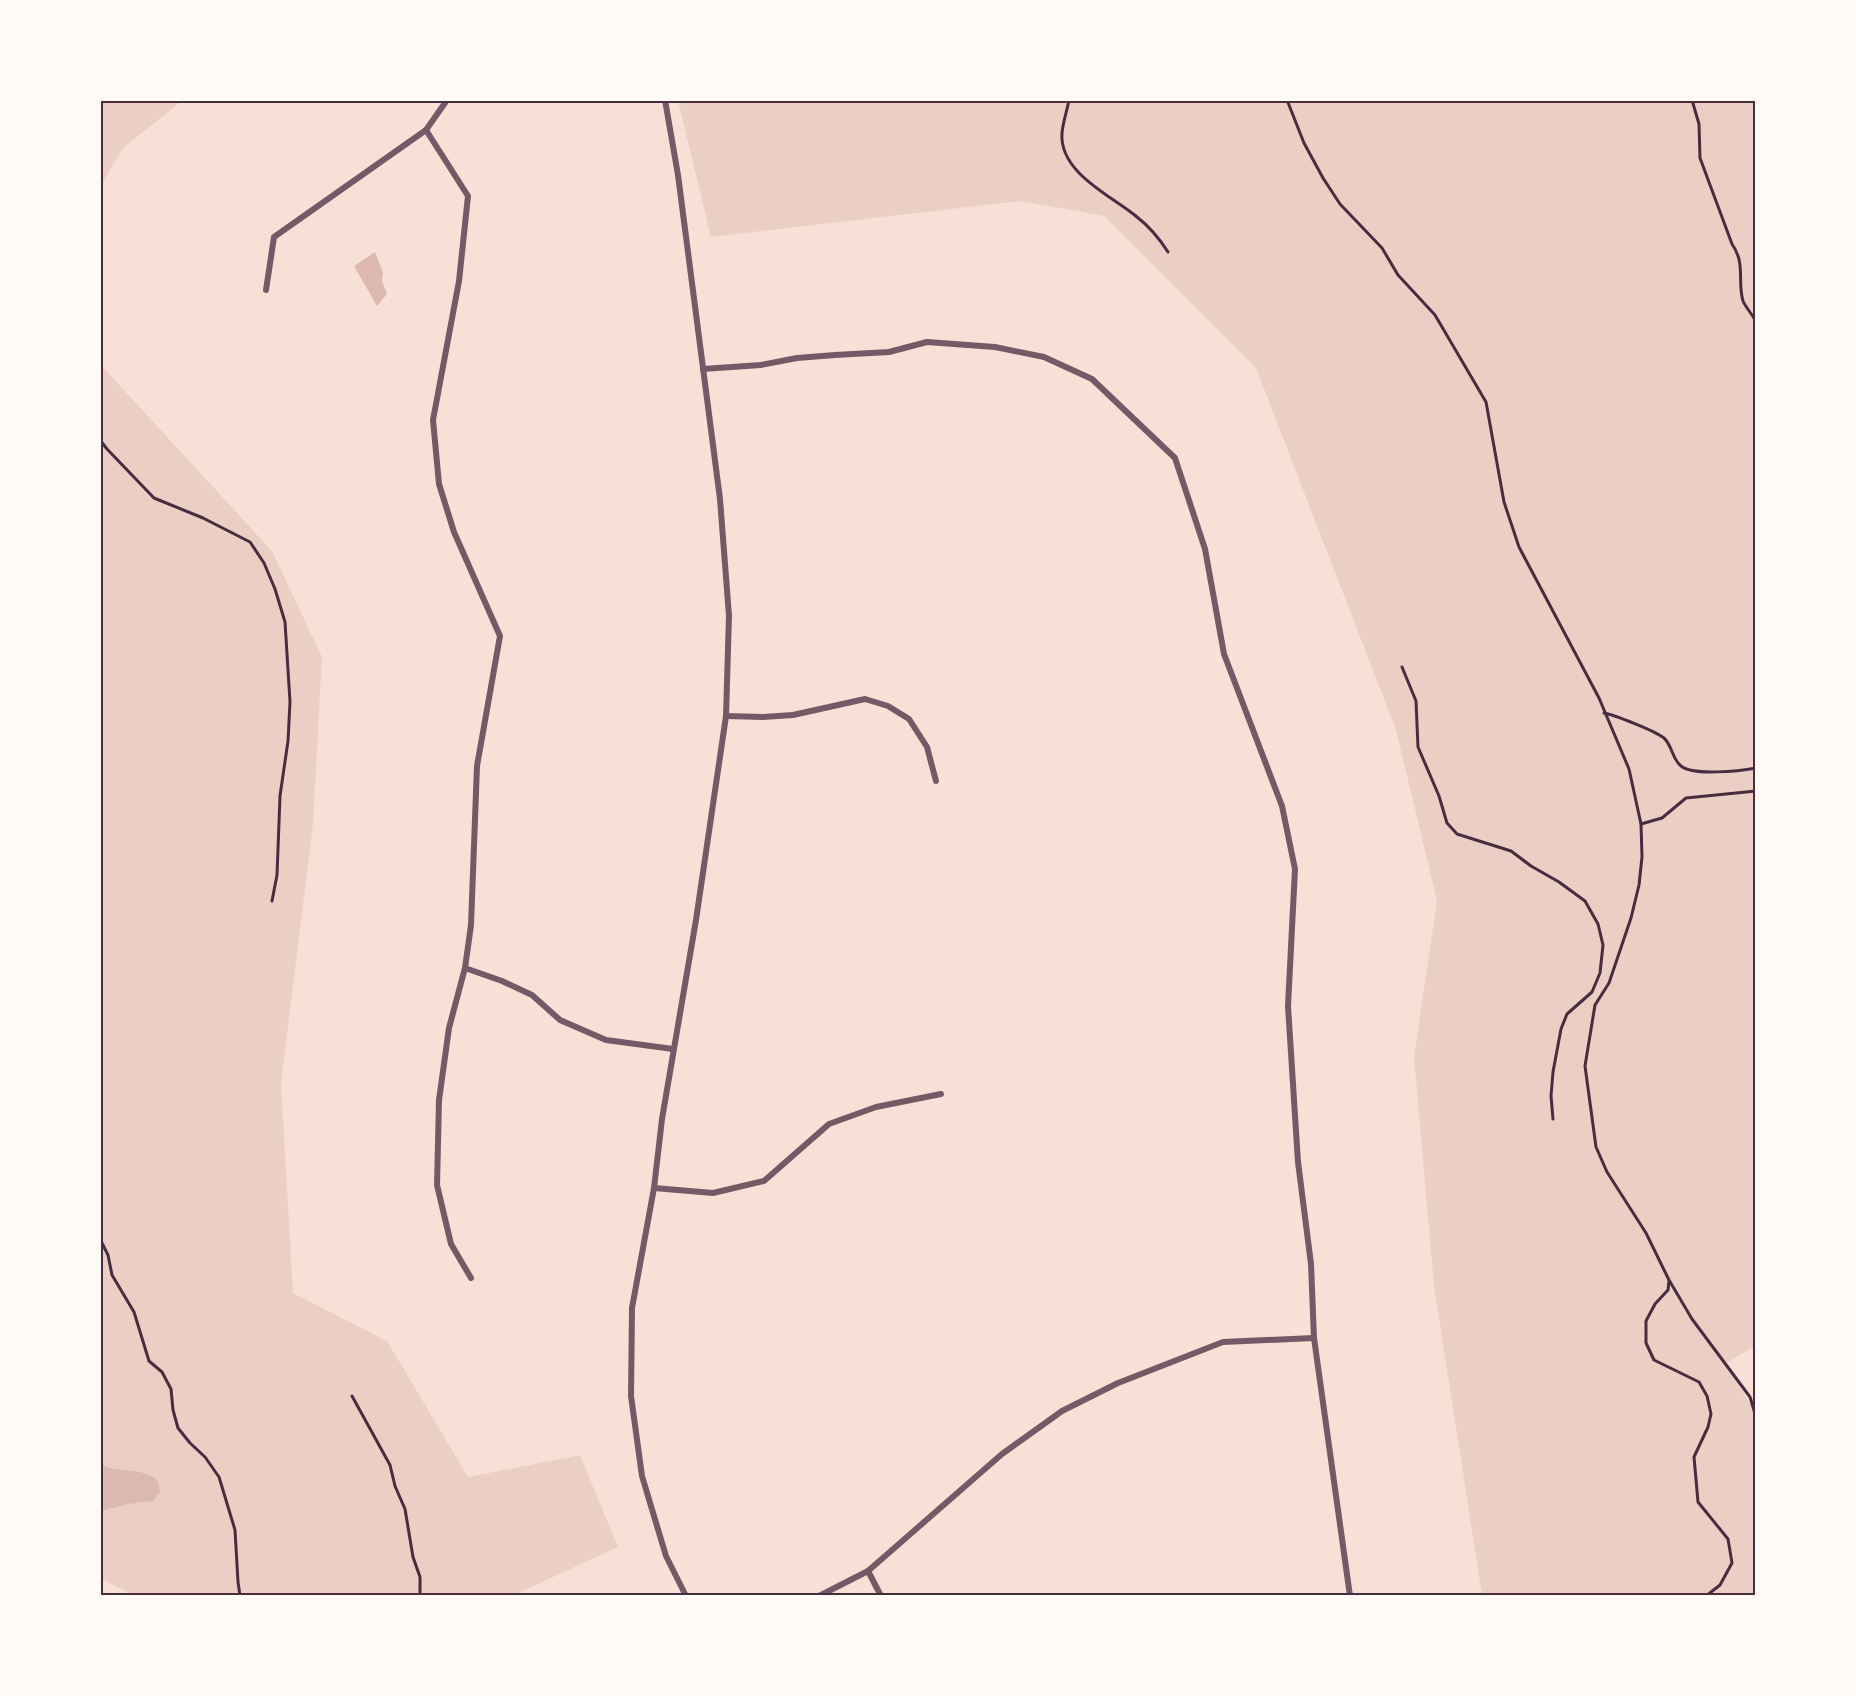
<svg xmlns="http://www.w3.org/2000/svg" width="1856" height="1696" font-family="Mulish,sans-serif">
<style>
.green{fill:#ebcfc5}
.water{fill:#dcb8b0}
.lines{fill:none;stroke-linecap:round;stroke-linejoin:round}
.path{stroke:#4a2c40;stroke-width:3}
.minor{stroke:#755966;stroke-width:6}
.neatline{fill:none;stroke:#4a2c40;stroke-width:2}
</style>
<rect width="100%" height="100%" fill="#f7e1d7"/>
<g class="green">
<polygon points="101,100 182,101 123,148 101,185"/>
<polygon points="678,101 1755,101 1756,1346 1726,1363 1755,1413 1755,1595 1482,1595 1434,1286 1414,1057 1437,901 1396,730 1256,368 1104,216 1020,201 711,237"/>
<polygon points="100,364 272,551 322,657 313,824 281,1083 293,1293 387,1341 468,1477 580,1455 618,1547 514,1595 136,1596 101,1579"/>
</g>
<g class="water">
<polygon points="375,252 383,273 382,281 387,294 377,306 354,266"/>
<path d="M 100,1464 C 121,1475 140,1465 158,1481 L 160,1492 L 153,1501 L 128,1504 L 101,1511 Z"/>
</g>
<g class="lines">
<g class="path">
<path d="M 1069,100 C 1067,111 1063,122 1062,133 C 1059,173 1112,196 1137,217 C 1150,227 1159,238 1168,252"/>
<polyline points="1287,100 1304,143 1323,178 1340,204 1382,248 1398,275 1435,315 1486,402 1504,502 1519,547 1599,698 1629,769 1641,824 1642,857 1639,885 1631,918 1609,983 1595,1005 1585,1066 1596,1147 1607,1172 1646,1233 1669,1280 1692,1319 1750,1397 1756,1417"/>
<path d="M 1692,100 L 1699,124 L 1700,158 L 1732,244 C 1746,264 1737,281 1743,301 C 1746,308 1753,315 1756,322"/>
<polyline points="1755,100 1756,119"/>
<polyline points="100,440 107,449 154,498 203,518 250,542 264,563 275,589 285,622 290,702 288,741 280,796 277,875 272,901"/>
<polyline points="1402,667 1416,701 1418,747 1439,796 1447,823 1457,834 1511,851 1531,866 1559,882 1585,901 1598,924 1603,945 1600,973 1592,992 1567,1014 1561,1029 1553,1072 1551,1096 1553,1119"/>
<path d="M 1604,713 C 1615,715 1655,731 1664,738 C 1672,745 1672,759 1681,766 C 1693,776 1740,771 1756,768"/>
<polyline points="1641,824 1662,818 1686,798 1756,791"/>
<polyline points="100,1239 108,1255 112,1275 134,1312 149,1361 162,1372 171,1389 173,1410 178,1428 190,1443 205,1457 219,1477 235,1530 238,1582 240,1596"/>
<polyline points="1669,1281 1668,1290 1655,1304 1646,1321 1646,1343 1654,1360 1699,1382 1707,1396 1711,1414 1708,1427 1694,1457 1698,1502 1728,1539 1732,1563 1720,1585 1706,1596"/>
<polyline points="352,1396 390,1465 395,1486 405,1509 413,1557 420,1577 420,1596"/>
</g>
<g class="minor">
<polyline points="665,100 678,175 720,499 729,616 726,716 696,920 662,1119 654,1188 632,1308 631,1396 642,1476 666,1556 686,1596"/>
<polyline points="426,130 468,196 459,281 433,420 439,484 454,532 500,636 477,766 471,925 465,968 449,1028 439,1100 437,1185 451,1244 471,1278"/>
<polyline points="266,290 274,237 426,130 447,100"/>
<polyline points="703,369 761,365 797,358 835,355 889,352 927,342 995,347 1044,357 1092,379 1175,458 1205,549 1224,654 1282,806 1295,869 1288,1006 1298,1162 1311,1264 1314,1338 1350,1596"/>
<polyline points="726,716 763,717 793,715 865,699 888,706 909,719 927,747 936,781"/>
<polyline points="465,968 502,981 532,995 560,1020 606,1040 673,1049"/>
<polyline points="654,1188 713,1193 764,1181 829,1124 876,1107 941,1094"/>
<polyline points="868,1571 881,1596"/>
<polyline points="819,1596 868,1571 1002,1454 1062,1411 1118,1383 1223,1342 1314,1338"/>
</g>
</g>
<rect width="1856" height="1696" fill="none" stroke="#fffaf5" stroke-width="204"/>
<rect x="102" y="102" width="1652" height="1492" class="neatline"/>
</svg>
